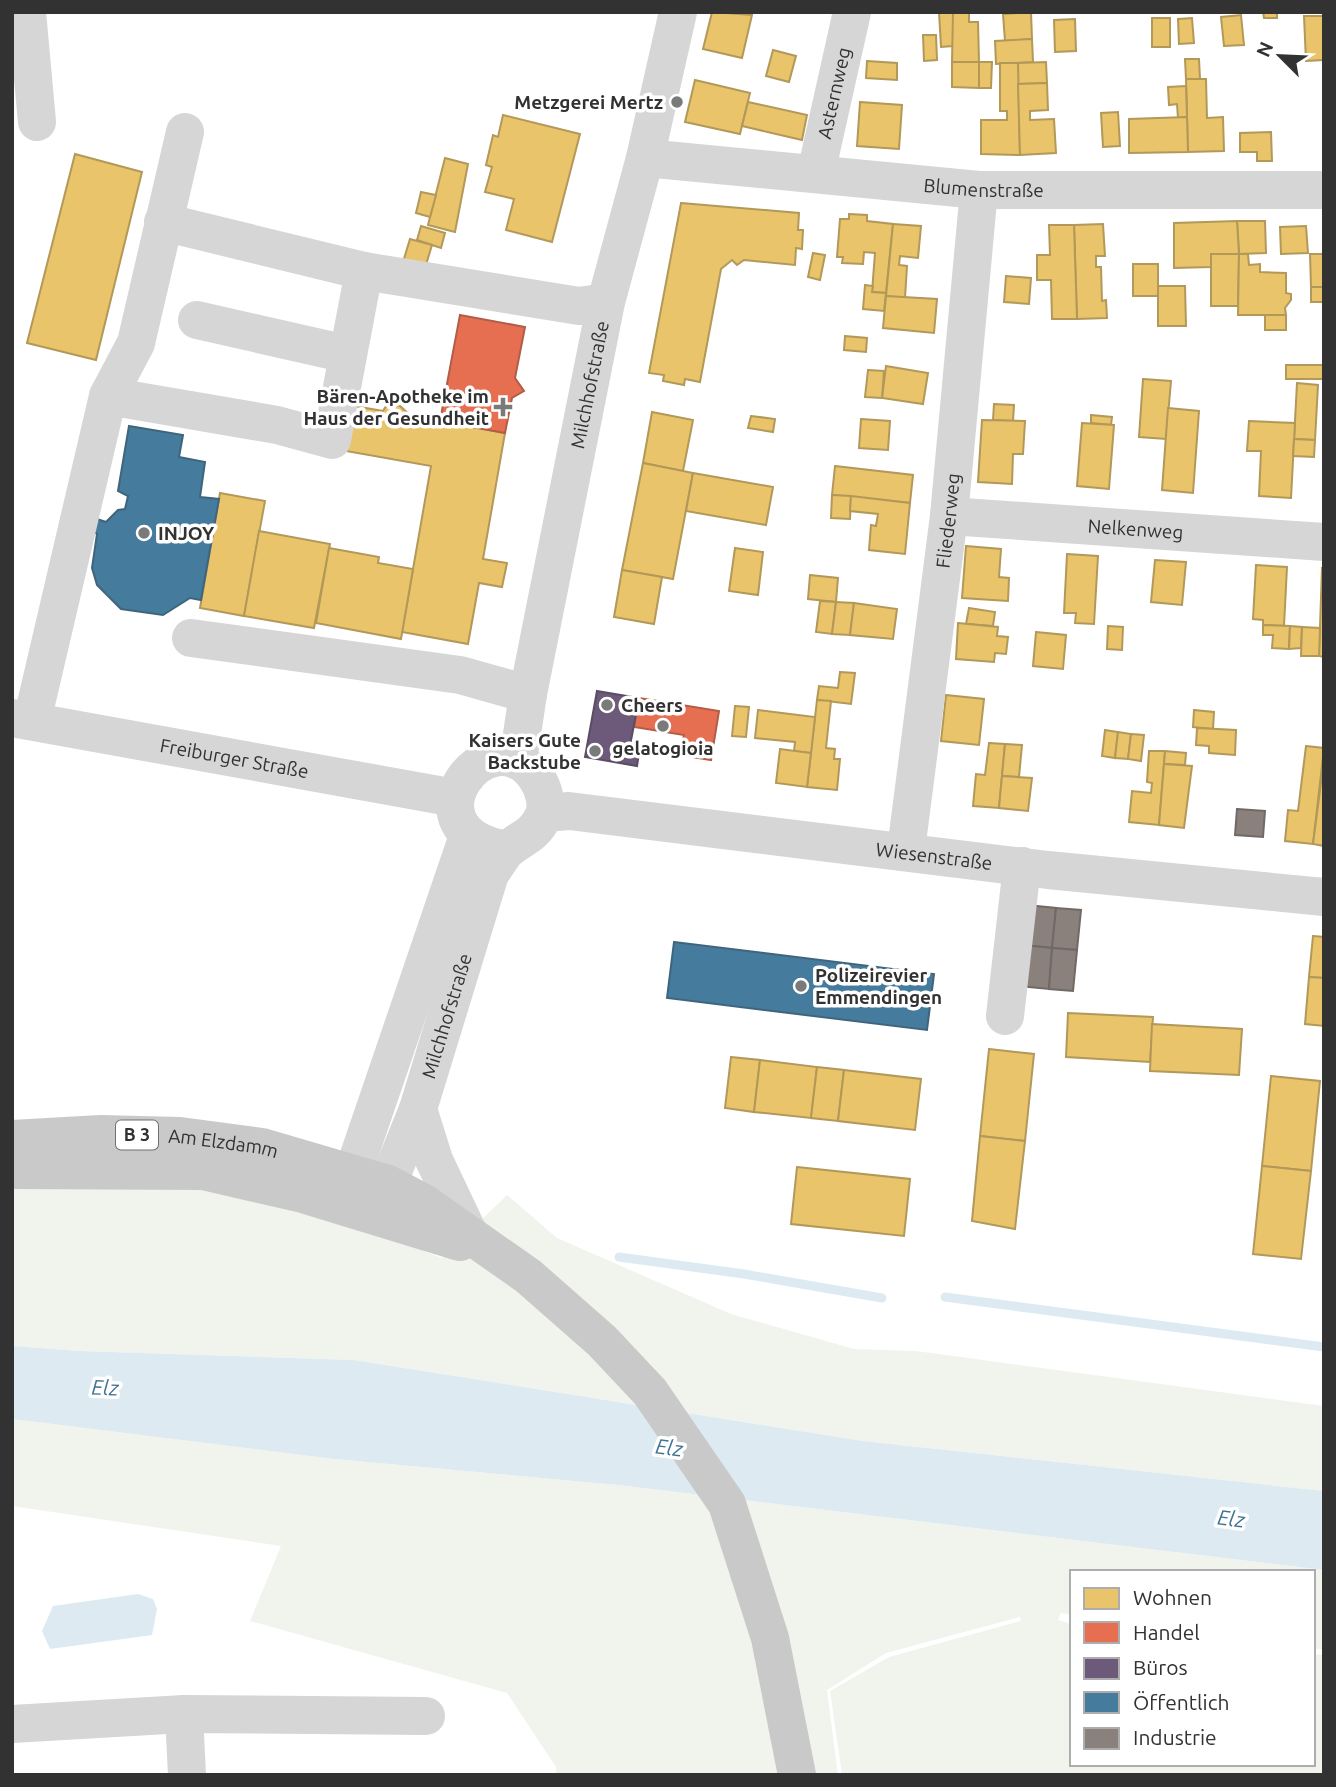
<svg xmlns="http://www.w3.org/2000/svg" width="1336" height="1787" font-family="Ubuntu,sans-serif">
<style>
.green{fill:#f1f4ed}
.water{fill:#ddeaf2}
.homes{fill:#e9c46a;stroke:#b29859;stroke-width:2}
.shops{fill:#e76f51;stroke:#b15d48;stroke-width:2}
.offices{fill:#6d597a;stroke:#5b4d64;stroke-width:2}
.public{fill:#457b9d;stroke:#3f657d;stroke-width:2}
.industry{fill:#8a817c;stroke:#706966;stroke-width:2}
.lines{fill:none;stroke-linecap:round;stroke-linejoin:round}
.stream{stroke:#ddeaf2;stroke-width:9}
.minor{stroke:#d6d6d6;stroke-width:38}
.major{stroke:#c9c9c9;stroke-width:38}
.poi-dot{fill:#7a7a7a;stroke:#fff;stroke-width:2.5}
.labels{text-anchor:middle;stroke-width:7;stroke-linejoin:round;paint-order:stroke}
.shield{fill:#fff;stroke:#707070;stroke-width:2}
.shield-label{font-size:18px;font-weight:bold;fill:#323232}
.street-label{font-size:19px;fill:#323232;stroke:#fff}
.poi-label{font-size:19px;font-weight:bold;fill:#323232;stroke:#fff;text-anchor:end}
.water-label{font-size:21px;font-style:italic;fill:#427392;stroke:#fff}
</style>
<rect width="100%" height="100%" fill="#fff"/>
<g class="green">
<polygon points="212,1188 383,1235 442,1258 507,1195 557,1238 731,1314 854,1349 916,1351 1324,1406 1324,1491 863,1441 354,1360 81,1351 12,1346 12,1189"/>
<polygon points="12,1419 334,1459 618,1485 1324,1570 1324,1650 1313,1648 1313,1572 1072,1572 1072,1615 1061,1613 1058,1620 1072,1624 1072,1764 1313,1764 1313,1654 1324,1655 1324,1775 842,1775 830,1691 889,1657 1021,1621 1020,1617 886,1653 827,1690 838,1775 556,1775 556,1767 507,1693 250,1621 281,1546 12,1506"/>
</g>
<g class="water">
<polygon points="12,1346 81,1351 354,1360 863,1441 1324,1491 1324,1570 618,1485 334,1459 12,1419"/>
<polygon points="138,1594 153,1599 157,1609 152,1635 50,1649 42,1631 53,1606"/>
</g>
<g class="homes">
<polygon points="712,12 752,15 742,58 703,49"/>
<polygon points="939,12 953,12 953,46 941,47"/>
<polygon points="953,12 969,12 969,22 978,22 979,62 952,62"/>
<polygon points="1031,12 1032,39 1005,41 1003,14"/>
<polygon points="1263,12 1277,12 1277,18 1264,18"/>
<polygon points="1241,15 1244,45 1224,46 1221,17"/>
<polygon points="1304,16 1324,16 1324,60 1306,61"/>
<rect x="1152" y="18" width="18" height="29"/>
<polygon points="1192,18 1194,43 1179,44 1178,19"/>
<polygon points="1075,19 1076,51 1055,52 1054,20"/>
<polygon points="923,35 936,35 937,60 924,61"/>
<polygon points="1032,39 1033,62 996,64 995,41"/>
<polygon points="773,50 796,56 789,82 766,76"/>
<polygon points="1185,59 1199,59 1200,79 1186,79"/>
<polygon points="867,61 897,63 897,80 866,78"/>
<polygon points="952,62 979,62 979,88 952,87"/>
<polygon points="979,62 992,62 991,88 979,88"/>
<polygon points="1046,62 1047,83 1018,84 1018,63"/>
<polygon points="1000,63 1018,63 1020,155 981,154 981,120 1007,120 1007,111 1000,111"/>
<polygon points="1186,79 1206,79 1207,118 1223,117 1224,151 1188,152"/>
<polygon points="695,80 750,93 740,134 685,122"/>
<polygon points="1047,83 1048,110 1030,111 1030,120 1054,119 1056,153 1020,155 1018,84"/>
<polygon points="1186,86 1187,117 1178,118 1177,104 1169,105 1168,87"/>
<polygon points="748,102 807,115 802,140 742,126"/>
<polygon points="860,102 902,105 899,149 857,146"/>
<polygon points="1118,112 1120,146 1103,147 1101,113"/>
<polygon points="503,115 580,134 552,242 506,230 514,199 485,192 492,167 486,165 493,135 498,137"/>
<polygon points="1187,117 1188,152 1129,153 1129,119"/>
<polygon points="1271,132 1272,161 1257,161 1257,152 1240,152 1240,133"/>
<polygon points="75,154 142,172 96,360 27,343"/>
<polygon points="445,158 468,164 455,232 428,225"/>
<polygon points="421,192 436,195 430,217 416,213"/>
<polygon points="681,203 799,213 798,230 803,230 802,249 796,248 795,265 744,260 737,265 732,260 721,269 700,382 685,379 684,385 663,381 664,375 649,373"/>
<polygon points="849,214 867,215 867,221 893,224 886,293 872,292 875,253 864,252 863,264 842,263 843,257 837,257 840,219 849,219"/>
<polygon points="1237,221 1265,221 1266,253 1239,254"/>
<polygon points="1237,221 1239,254 1211,254 1211,267 1174,268 1174,223"/>
<polygon points="893,224 921,226 918,258 900,256 899,265 907,266 905,298 886,296"/>
<polygon points="1103,224 1105,256 1096,256 1096,267 1101,267 1102,301 1106,300 1107,318 1077,319 1074,225"/>
<polygon points="1049,225 1074,225 1077,319 1052,319 1051,280 1037,280 1037,255 1050,255"/>
<polygon points="421,226 445,233 441,248 417,240"/>
<polygon points="1306,226 1308,253 1281,254 1280,227"/>
<polygon points="410,239 432,245 425,268 403,262"/>
<polygon points="813,253 825,255 820,280 808,277"/>
<polygon points="1211,254 1239,254 1238,306 1211,306"/>
<polygon points="1239,254 1248,254 1249,265 1260,264 1260,272 1286,273 1286,293 1291,294 1291,300 1285,308 1286,315 1238,315"/>
<polygon points="1310,254 1324,254 1324,287 1311,287"/>
<rect x="1133" y="264" width="25" height="32"/>
<polygon points="1006,276 1031,278 1029,304 1004,302"/>
<polygon points="865,285 873,286 872,292 886,293 884,311 863,309"/>
<polygon points="1158,286 1185,286 1186,326 1158,326"/>
<rect x="1311" y="287" width="13" height="15"/>
<polygon points="886,296 937,299 934,333 883,328"/>
<rect x="1265" y="315" width="21" height="15"/>
<polygon points="845,336 867,338 866,352 844,350"/>
<rect x="1286" y="365" width="38" height="14"/>
<polygon points="886,366 928,373 923,404 882,398"/>
<polygon points="868,370 884,371 882,398 865,397"/>
<polygon points="1143,379 1171,381 1166,439 1139,437"/>
<polygon points="1297,383 1318,385 1315,440 1294,439"/>
<polygon points="388,403 400,406 411,416 505,433 483,559 507,563 502,587 479,583 468,644 402,632 431,466 346,451 354,406 383,411"/>
<polygon points="994,404 1014,405 1013,421 993,420"/>
<polygon points="1168,408 1199,411 1193,493 1162,490"/>
<polygon points="652,412 693,420 683,471 643,463"/>
<polygon points="1091,415 1112,417 1111,425 1091,423"/>
<polygon points="751,416 775,419 773,432 748,428"/>
<polygon points="861,419 890,421 888,450 859,448"/>
<polygon points="982,420 1025,421 1023,454 1013,454 1012,484 978,482"/>
<polygon points="1249,421 1295,423 1291,498 1259,496 1261,451 1247,451"/>
<polygon points="1082,423 1114,425 1109,489 1077,486"/>
<polygon points="1294,439 1315,440 1314,457 1293,456"/>
<polygon points="643,463 693,473 673,579 622,570"/>
<polygon points="835,466 913,475 910,503 832,495"/>
<polygon points="693,473 773,487 766,525 686,511"/>
<polygon points="220,493 265,501 244,616 200,608"/>
<polygon points="832,495 851,496 850,519 831,518"/>
<polygon points="851,496 910,503 905,554 869,550 871,525 876,526 878,514 850,511"/>
<polygon points="259,531 330,544 314,628 244,616"/>
<polygon points="966,546 1001,549 999,577 1009,578 1008,601 962,598"/>
<polygon points="329,548 379,557 378,563 413,569 401,639 316,623"/>
<polygon points="735,548 763,552 758,595 729,591"/>
<polygon points="1067,554 1098,556 1094,624 1075,623 1076,613 1064,613"/>
<polygon points="1155,560 1186,562 1182,605 1151,602"/>
<polygon points="1256,565 1287,567 1284,626 1263,625 1263,620 1253,619"/>
<polygon points="1322,568 1324,568 1324,657 1319,656"/>
<polygon points="622,570 662,577 654,624 614,617"/>
<polygon points="810,575 838,578 836,602 808,599"/>
<polygon points="820,601 836,602 832,634 816,632"/>
<polygon points="836,602 854,603 850,635 832,634"/>
<polygon points="854,603 897,609 893,639 850,635"/>
<polygon points="969,608 995,612 993,626 966,624"/>
<polygon points="958,623 998,627 997,636 1008,637 1006,654 995,653 994,662 956,659"/>
<polygon points="1263,625 1290,626 1289,649 1272,648 1273,635 1263,635"/>
<polygon points="1108,626 1123,627 1122,650 1107,649"/>
<polygon points="1290,626 1302,627 1301,648 1289,649"/>
<polygon points="1302,627 1320,628 1319,656 1301,656"/>
<polygon points="1036,632 1066,635 1063,669 1033,666"/>
<polygon points="840,672 855,673 851,704 817,700 819,686 838,688"/>
<polygon points="946,695 984,699 979,745 941,741"/>
<polygon points="817,700 831,701 826,748 835,749 834,759 840,759 837,790 807,787"/>
<polygon points="735,706 749,707 746,737 732,736"/>
<polygon points="758,710 815,717 811,753 794,751 795,742 755,738"/>
<polygon points="1194,710 1214,712 1213,729 1193,727"/>
<polygon points="1197,728 1236,730 1235,755 1209,753 1209,746 1196,745"/>
<polygon points="1105,730 1118,732 1115,758 1102,756"/>
<polygon points="1118,732 1131,734 1128,759 1115,758"/>
<polygon points="1131,734 1144,735 1141,761 1128,759"/>
<polygon points="989,743 1005,744 999,808 973,806 976,774 985,775"/>
<polygon points="1005,744 1022,745 1019,777 1002,776"/>
<polygon points="1306,746 1324,748 1313,844 1285,841 1288,810 1298,811"/>
<polygon points="780,749 811,753 807,787 776,783"/>
<polygon points="1149,751 1165,751 1159,825 1129,822 1132,791 1151,793 1152,783 1147,782"/>
<polygon points="1165,751 1186,753 1185,765 1164,764"/>
<polygon points="1324,759 1324,846 1313,844"/>
<polygon points="1164,764 1192,766 1184,828 1159,825"/>
<polygon points="1002,776 1032,778 1028,811 999,808"/>
<polygon points="1313,936 1324,937 1324,978 1309,977"/>
<polygon points="1309,977 1324,978 1324,1026 1305,1024"/>
<polygon points="1068,1013 1153,1017 1150,1062 1066,1057"/>
<polygon points="1152,1024 1242,1029 1239,1075 1150,1071"/>
<polygon points="989,1049 1034,1054 1025,1141 980,1136"/>
<polygon points="731,1057 760,1060 754,1112 725,1108"/>
<polygon points="760,1060 817,1067 811,1118 754,1112"/>
<polygon points="817,1067 844,1070 838,1121 811,1118"/>
<polygon points="844,1070 921,1079 915,1130 838,1121"/>
<polygon points="1271,1076 1320,1081 1311,1171 1262,1166"/>
<polygon points="980,1136 1025,1141 1015,1229 972,1221"/>
<polygon points="1262,1166 1311,1171 1301,1259 1253,1254"/>
<polygon points="797,1167 910,1179 904,1236 791,1224"/>
</g>
<g class="shops">
<polygon points="460,315 525,327 515,378 524,391 512,398 505,433 440,421"/>
<polygon points="639,698 719,711 711,760 680,755 684,735 634,727"/>
</g>
<polygon class="offices" points="597,691 639,698 630,746 640,747 637,766 585,757"/>
<g class="public">
<polygon points="129,426 183,435 179,457 205,462 200,497 219,499 201,600 190,598 163,615 121,609 97,585 92,568 97,534 89,528 94,518 106,522 118,510 125,509 128,496 118,491"/>
<polygon points="674,942 934,974 927,1030 667,998"/>
</g>
<g class="industry">
<polygon points="1237,809 1265,811 1263,837 1235,835"/>
<polygon points="1027,905 1056,908 1052,948 1023,945"/>
<polygon points="1056,908 1081,910 1077,950 1052,948"/>
<polygon points="1023,945 1052,948 1049,989 1019,986"/>
<polygon points="1052,948 1077,950 1073,991 1049,989"/>
</g>
<g class="lines">
<g class="stream">
<polyline points="619,1257 744,1274 882,1298"/>
<polyline points="945,1297 1324,1347"/>
</g>
<g class="minor">
<polyline points="27,12 37,122"/>
<path id="s1" d="M 645,158 L 979,190 L 1324,190"/>
<path id="s2" d="M 816,173 L 852,12"/>
<polyline points="163,222 364,271"/>
<polyline points="197,320 347,354"/>
<polyline points="108,396 136,343 185,132"/>
<path id="s3" d="M 949,516 L 1324,542"/>
<polyline points="191,638 460,675 528,694"/>
<path id="s4" d="M 12,718 L 455,798"/>
<polyline points="32,721 108,396 277,425 332,440 364,271 579,306 606,302"/>
<path id="s5" d="M 518,761 L 528,694 L 606,302 L 645,158 L 678,12"/>
<path id="s6" d="M 545,813 L 569,811 L 1048,870 L 1324,897"/>
<path id="s7" d="M 906,850 L 949,516 L 979,190"/>
<polyline points="1005,1016 1022,866"/>
<polyline points="418,1109 434,1160 469,1234"/>
<polyline points="353,1173 468,836"/>
<path id="s8" d="M 388,1184 L 418,1109 L 490,874 C 495,867 500,859 505,852 C 519,838 533,838 543,817 C 549,805 543,787 536,777 C 489,710 397,831 507,850"/>
<polyline points="12,1724 184,1714"/>
<polyline points="187,1775 184,1714 426,1716"/>
</g>
<g class="major">
<path id="s9" d="M 12,1139 L 101,1134 L 180,1136 L 262,1147 L 388,1184 L 424,1203 L 528,1276 L 602,1341 L 650,1392 L 727,1504 L 770,1638 L 797,1775"/>
<polyline points="12,1170 203,1171 303,1194 460,1242"/>
</g>
</g>
<g class="poi-dot">
<circle cx="677" cy="102" r="7"/>
<path d="M499.5 396.5h7v7h7v7h-7v7h-7v-7h-7v-7h7z"/>
<circle cx="144" cy="533" r="7"/>
<circle cx="607" cy="705" r="7"/>
<circle cx="663" cy="726" r="7"/>
<circle cx="595" cy="751" r="7"/>
<circle cx="801" cy="986" r="7"/>
</g>
<g class="labels">
<rect class="shield" x="116" y="1120.5" width="42" height="29" rx="5"/>
<g class="shield-label">
<text x="137" y="1141">B 3</text>
</g>
<g class="street-label">
<text dy="7" stroke="none"><textPath href="#s2" startOffset="82">Asternweg</textPath></text>
<text dy="7" stroke="none"><textPath href="#s1" startOffset="340">Blumenstraße</textPath></text>
<text dy="7" stroke="none"><textPath href="#s5" startOffset="383">Milchhofstraße</textPath></text>
<text dy="7" stroke="none"><textPath href="#s7" startOffset="332">Fliederweg</textPath></text>
<text dy="7" stroke="none"><textPath href="#s3" startOffset="187">Nelkenweg</textPath></text>
<text dy="7" stroke="none"><textPath href="#s4" startOffset="226">Freiburger Straße</textPath></text>
<text dy="7" stroke="none"><textPath href="#s6" startOffset="392">Wiesenstraße</textPath></text>
<text dy="7" stroke="none"><textPath href="#s8" startOffset="178">Milchhofstraße</textPath></text>
<text dy="7" stroke="none"><textPath href="#s9" startOffset="212">Am Elzdamm</textPath></text>
</g>
<g class="poi-label">
<text x="663" y="109">Metzgerei Mertz</text>
<text x="489" y="403">Bären-Apotheke im<tspan x="489" dy="22">Haus der Gesundheit</tspan></text>
<text x="158" y="540" text-anchor="start">INJOY</text>
<text x="621" y="712" text-anchor="start">Cheers</text>
<text x="581" y="747">Kaisers Gute<tspan x="581" dy="22">Backstube</tspan></text>
<text x="663" y="755" text-anchor="middle">gelatogioia</text>
<text x="815" y="982" text-anchor="start">Polizeirevier<tspan x="815" dy="22">Emmendingen</tspan></text>
</g>
<g class="water-label">
<text transform="translate(105 1388) rotate(2)" y="7">Elz</text>
<text transform="translate(669 1448) rotate(7)" y="7">Elz</text>
<text transform="translate(1231 1519) rotate(7)" y="7">Elz</text>
</g>
</g>
<rect width="1336" height="1787" fill="none" stroke="#323232" stroke-width="28"/>
<rect x="1070" y="1570" width="245" height="196" fill="#ffffff" stroke="#adadad" stroke-width="2"/>
<rect x="1084" y="1588" width="35" height="21" fill="#e9c46a" stroke="#adadad" stroke-width="2"/>
<text x="1133" y="1605" font-size="21" fill="#323232">Wohnen</text>
<rect x="1084" y="1622" width="35" height="21" fill="#e76f51" stroke="#adadad" stroke-width="2"/>
<text x="1133" y="1640" font-size="21" fill="#323232">Handel</text>
<rect x="1084" y="1658" width="35" height="21" fill="#6d597a" stroke="#adadad" stroke-width="2"/>
<text x="1133" y="1675" font-size="21" fill="#323232">Büros</text>
<rect x="1084" y="1692" width="35" height="21" fill="#457b9d" stroke="#adadad" stroke-width="2"/>
<text x="1133" y="1710" font-size="21" fill="#323232">Öffentlich</text>
<rect x="1084" y="1728" width="35" height="21" fill="#8a817c" stroke="#adadad" stroke-width="2"/>
<text x="1133" y="1745" font-size="21" fill="#323232">Industrie</text>
<g transform="translate(1280 56) rotate(294)" stroke="#ffffff" stroke-width="5" paint-order="stroke">
<path d="M0-5L12 26L0 18L-12 26Z" fill="#323232"/>
<text y="-10" font-size="19" font-weight="bold" text-anchor="middle" fill="#323232">N</text>
</g>
</svg>
